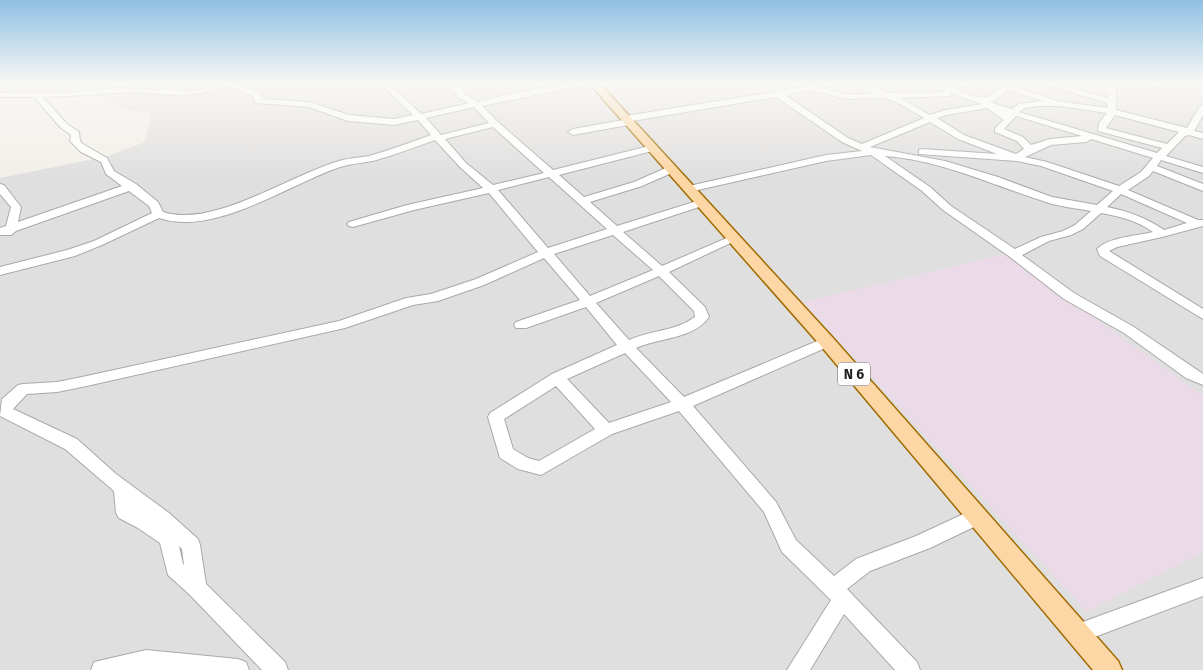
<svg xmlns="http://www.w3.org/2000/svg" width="1203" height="670" font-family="'Fira Sans',sans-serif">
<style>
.residential{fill:#e0dfdf}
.industrial{fill:#ebdbe8}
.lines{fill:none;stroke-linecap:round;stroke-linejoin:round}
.minor-casing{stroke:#a9a9a9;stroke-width:2}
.major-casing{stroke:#a06b00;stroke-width:3}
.minor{fill:#fff;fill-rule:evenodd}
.major{fill:#fcd6a4;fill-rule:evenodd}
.labels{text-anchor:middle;stroke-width:4;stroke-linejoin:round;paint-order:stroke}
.shield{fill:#fff;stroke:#646464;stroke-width:1}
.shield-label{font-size:14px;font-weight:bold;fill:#222}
</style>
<rect width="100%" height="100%" fill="#f2efe9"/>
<polygon class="residential" points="0,83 777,83 789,88 835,94 857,93 859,83 1203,83 1203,670 0,670 0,178 108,156 145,142 151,112 125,110 82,88 34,96 0,98"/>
<polygon class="industrial" points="1006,254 1203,396 1203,552 1087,612 803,302"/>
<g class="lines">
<g class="minor-casing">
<g id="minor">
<path d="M 217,83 L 233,83 L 260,93 L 262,99 L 310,102 L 349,115 L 394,119 L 413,115 L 379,83 L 388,83 L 421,114 L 469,103 L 458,97 L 448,83 L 456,83 L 464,93 L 477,102 C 516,93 554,83 594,83 L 482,106 L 498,122 L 553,170 L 653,145 L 656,146 L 656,150 L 559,175 L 584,197 L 634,182 L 668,167 L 676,167 L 676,171 L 642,186 L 590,202 L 617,226 L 697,201 L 705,201 L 706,203 L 705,205 L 623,232 L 662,266 L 729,237 L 733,236 L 739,239 L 669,272 L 705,307 L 709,317 C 694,339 658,338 636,348 L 684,397 L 822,339 L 832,339 L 834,342 L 832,345 L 693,406 L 776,502 L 796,540 L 834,576 L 856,559 L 916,536 L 970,511 L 976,509 L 982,511 L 985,517 L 982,523 L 930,548 L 870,571 L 847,589 L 917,662 L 920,670 L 895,670 L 844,614 L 810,670 L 787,670 L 831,600 L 782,552 L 764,512 L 679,411 L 612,434 L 541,475 L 518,469 L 500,458 L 488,417 L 490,413 L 552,374 L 617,345 L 586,307 L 526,328 L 516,328 L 514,325 L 516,322 L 580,300 L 544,258 L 484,285 L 438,301 L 413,305 L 345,328 L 82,387 L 57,392 L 27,394 L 13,409 L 77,439 L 116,474 L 169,513 L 198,539 L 200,545 L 206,584 L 285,662 L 288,670 L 262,670 L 190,595 L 168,575 L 160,543 L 138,528 L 119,518 L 116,513 L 114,491 L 65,449 L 0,416 L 2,399 L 18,385 L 23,384 L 57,382 L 82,377 L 339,321 L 406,298 L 431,294 L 476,279 L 538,252 L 489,193 L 414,210 L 353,227 L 349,226 L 347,224 L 349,222 L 407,205 L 483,188 L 460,167 L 435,140 C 415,147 394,155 373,161 C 362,163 350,164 340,167 C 287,185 214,237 159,218 L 102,245 L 75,256 L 0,275 L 0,267 L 67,250 L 94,241 L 152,213 L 149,206 L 129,191 L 16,231 L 11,235 L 0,235 L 0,228 L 6,226 L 11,207 L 0,194 L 0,184 L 4,185 L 21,207 L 18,222 L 122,186 L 106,174 L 101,162 L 81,152 L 70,141 L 71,135 L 61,128 L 34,97 L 0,97 L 0,93 L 76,92 L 117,88 L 192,91 L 203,89 ZM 225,85 L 253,96 L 255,103 L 309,107 L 348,121 L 394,125 L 418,120 L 431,135 C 411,142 390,150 369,156 C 358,158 346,158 336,162 C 287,177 212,228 163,212 L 158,202 L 136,184 L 114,171 L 107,158 L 83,144 L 80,141 L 79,132 L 67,124 L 43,97 C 68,97 91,94 116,93 C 157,90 185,103 225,85 ZM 474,107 L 489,123 L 441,135 L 426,118 ZM 493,127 L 544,173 L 493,185 L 466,163 L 445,139 ZM 549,177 L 607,229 L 548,248 L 498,190 ZM 613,235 L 653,270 L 590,296 L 554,254 ZM 659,276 L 694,311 L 695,317 C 674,332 651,330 629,340 L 596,303 ZM 625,353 L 671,402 L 609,423 L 567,379 ZM 556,386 L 595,429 L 539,461 L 528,458 L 513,449 L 504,419 ZM 179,546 L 182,549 L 184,565 L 183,564 Z"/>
<path d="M 767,83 L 776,83 L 783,91 L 817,83 L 843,83 L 821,88 L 845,94 L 875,94 L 847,83 L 862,83 L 878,87 L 888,93 L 946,92 L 926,83 C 933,83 940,86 947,86 C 957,86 969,83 980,83 L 955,89 C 965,93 979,100 989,96 C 1001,92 1002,83 1017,83 L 1014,86 L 1057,101 L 1107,108 L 1107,103 L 1040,83 L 1053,83 L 1108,98 L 1108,92 L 1092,83 L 1103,83 L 1110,86 L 1111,83 L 1119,83 L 1116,92 L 1116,110 L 1187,128 L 1200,106 L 1203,105 L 1203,115 L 1194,131 L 1203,133 L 1203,139 L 1189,135 L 1185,136 L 1166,156 L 1203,167 L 1203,173 L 1161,160 L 1157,166 L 1203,184 L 1203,191 L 1153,171 L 1149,176 L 1128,190 L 1198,220 L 1203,220 L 1203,226 L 1162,237 L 1117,247 L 1109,251 L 1203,309 L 1203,319 L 1100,256 L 1097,249 C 1109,237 1136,236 1153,232 C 1138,221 1119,216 1101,213 L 1083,229 L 1071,235 L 1049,241 L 1022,255 L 1074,293 L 1134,327 L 1203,374 L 1203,385 L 1186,378 L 1124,333 L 1064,299 L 1010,257 L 943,210 L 922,191 L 871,155 L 826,161 L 689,192 L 685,191 L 684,189 L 689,186 L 826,155 L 862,151 L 842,142 L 776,97 L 632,121 L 631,124 L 628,125 L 573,135 L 568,132 L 573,129 L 623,120 L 623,117 L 626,116 L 774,92 L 775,90 ZM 813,90 L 845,99 L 886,98 L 902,105 L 924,118 L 862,144 L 848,138 L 785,95 ZM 1009,90 L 1043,101 L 1019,104 L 1012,109 L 990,102 L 994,101 ZM 951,93 L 982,104 L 945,110 L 930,115 L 900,98 L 947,96 L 950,96 ZM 1039,106 L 1060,106 L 1107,113 L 1099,123 L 1098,131 L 1162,148 L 1157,153 L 1019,112 L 1024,108 ZM 987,108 L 1004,120 L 995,128 L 995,132 L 1017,141 L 1024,149 L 1016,154 L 964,135 L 937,118 L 947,115 ZM 1115,115 L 1179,132 L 1167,144 L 1106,128 ZM 1016,116 L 1082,136 L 1050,139 L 1031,145 L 1023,137 L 1004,129 ZM 930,122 L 958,139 L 997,154 L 922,149 L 919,150 L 919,154 L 1017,161 L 1041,166 L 1113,191 L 1097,205 L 1052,197 L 998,177 L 945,161 L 870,147 ZM 1091,139 L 1153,158 L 1141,172 L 1119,186 L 1047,162 L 1025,157 L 1051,145 L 1086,142 ZM 885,156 C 941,160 992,185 1046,202 C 1060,207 1076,208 1091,211 L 1075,225 L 1063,231 L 1041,237 L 1015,249 L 951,206 L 930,187 ZM 1121,194 L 1187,223 L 1164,230 C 1147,218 1127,211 1107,207 Z"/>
<polygon points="1144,83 1169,85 1170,83 1178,83 1174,90 1171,90"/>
<polygon points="1203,578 1203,596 1076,644 1069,641 1066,634 1069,627"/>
<polygon points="146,650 238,659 246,662 249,670 91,670 94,662"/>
</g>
</g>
<g class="major-casing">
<polygon id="major" points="589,83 599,83 833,338 1118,661 1122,670 1093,670 821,346"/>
</g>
<use href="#minor" class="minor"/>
<use href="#major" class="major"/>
</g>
<linearGradient id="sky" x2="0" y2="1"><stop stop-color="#8fc0e4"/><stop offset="0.47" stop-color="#f9f8f5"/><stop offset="1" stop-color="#f9f8f5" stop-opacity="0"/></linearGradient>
<rect width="1203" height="177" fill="url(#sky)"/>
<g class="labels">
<rect class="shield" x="838" y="362.5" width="32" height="23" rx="4"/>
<g class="shield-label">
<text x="854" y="379">N 6</text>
</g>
</g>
</svg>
